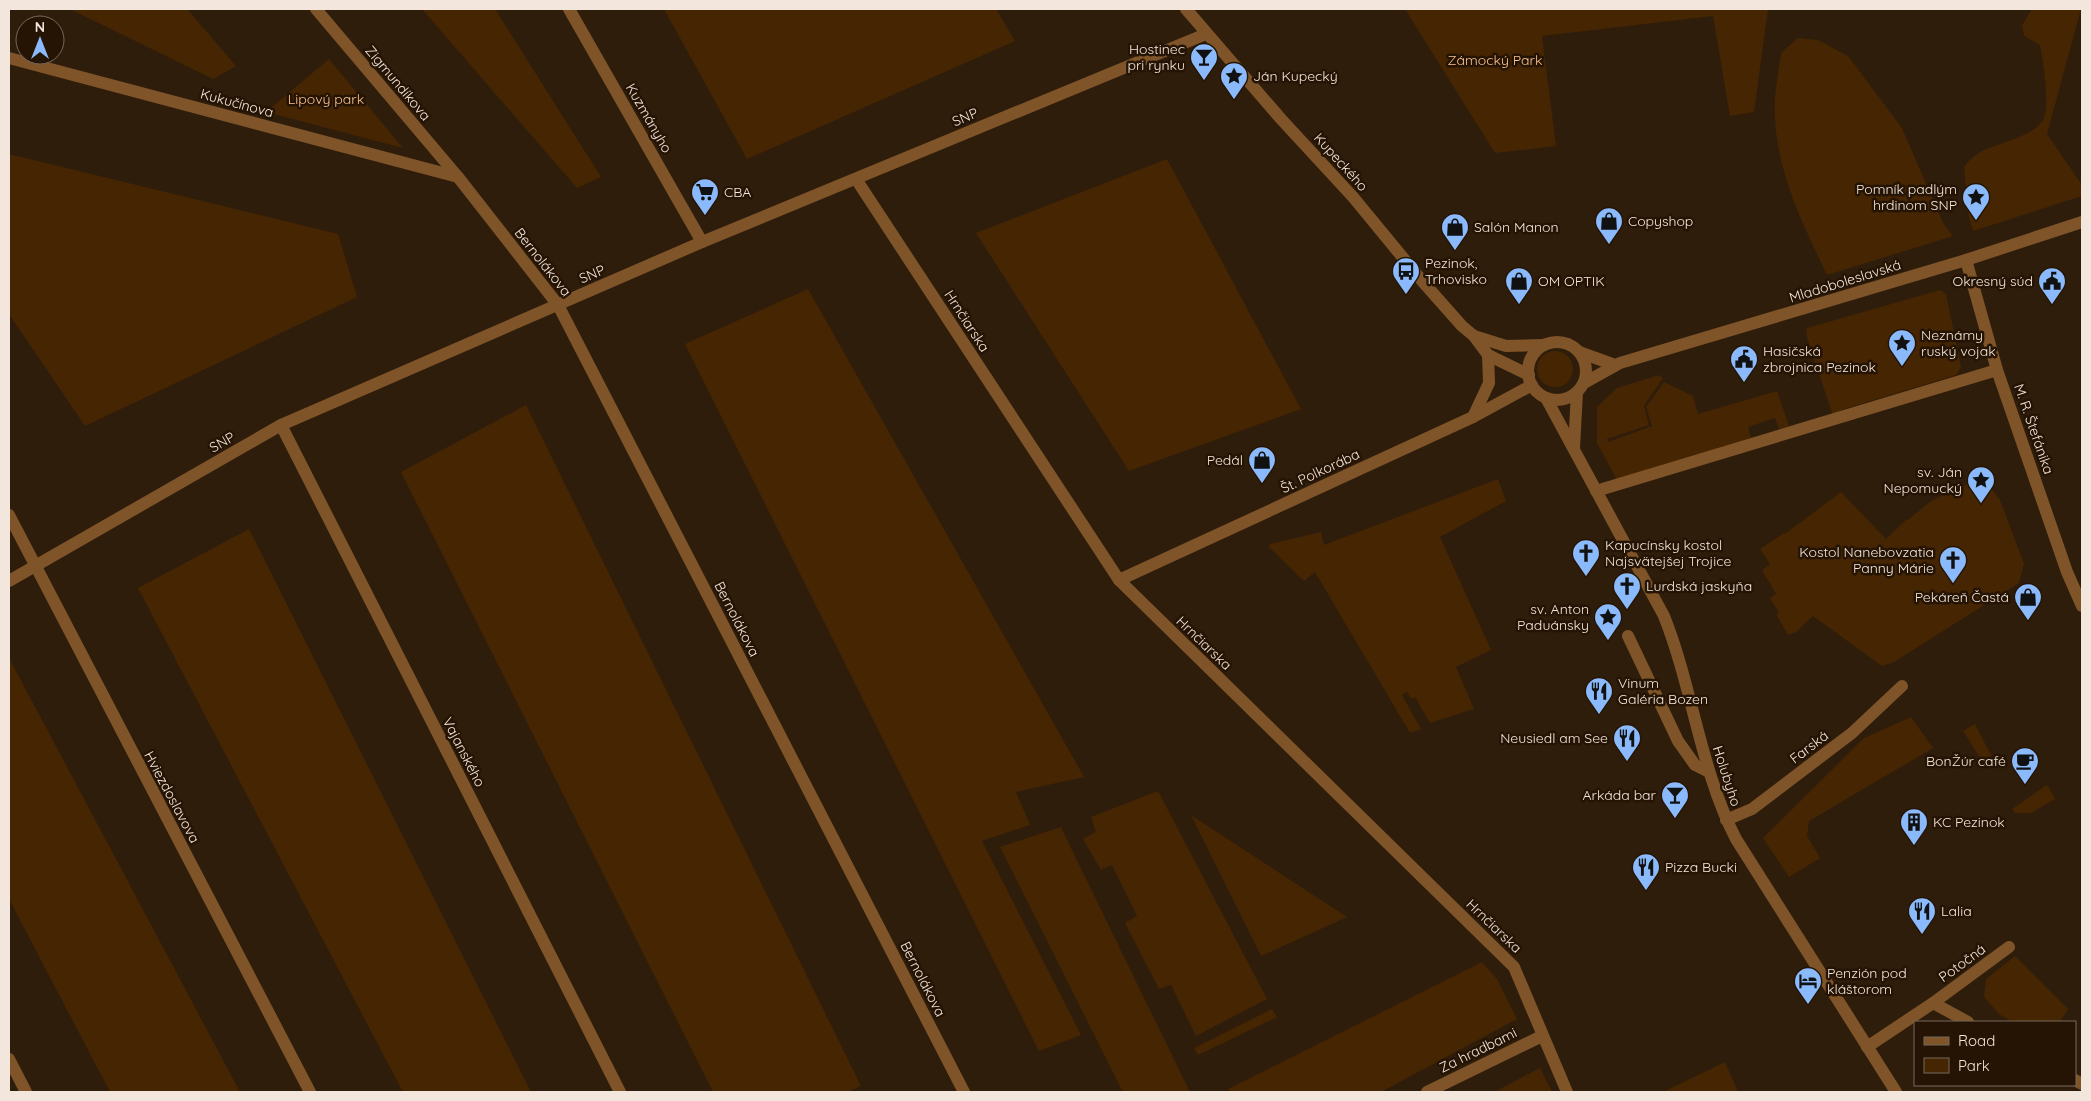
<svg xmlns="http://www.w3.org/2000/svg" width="2091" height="1101" font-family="Quicksand,sans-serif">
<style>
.green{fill:#452502}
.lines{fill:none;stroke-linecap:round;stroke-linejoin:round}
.pedestrian{stroke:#7f5429;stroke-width:12}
.minor{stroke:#7f5429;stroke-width:12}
.labels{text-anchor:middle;stroke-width:5;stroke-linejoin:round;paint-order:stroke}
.poi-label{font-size:14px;fill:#f3e6dc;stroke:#251404;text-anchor:start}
.park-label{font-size:14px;fill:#fbc391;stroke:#251404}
.street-label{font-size:14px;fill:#f3e6dc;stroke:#251404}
</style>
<rect width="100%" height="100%" fill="#2f1d0c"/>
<g class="green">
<polygon points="70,9 187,9 236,66 213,79"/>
<polygon points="422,9 495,9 601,177 577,188"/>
<polygon points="664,9 996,9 1015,41 747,159"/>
<polygon points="1405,9 1768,9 1754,112 1730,116 1713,16 1542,36 1556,146 1495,153"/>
<path d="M 2031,9 L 2081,9 L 2047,134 L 2082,185 L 2082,196 L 1973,231 L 1969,218 L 1964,167 C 1977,150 1987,149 2006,142 C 2018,138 2039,130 2044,118 C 2050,103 2043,61 2040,45 L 2024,36 L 2022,25 L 2031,11 Z"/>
<path d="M 1798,38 L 1818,40 L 1848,56 L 1902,128 L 1943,223 L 1953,236 L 1827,275 C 1800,218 1772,164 1775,99 C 1776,84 1779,68 1781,53 Z"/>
<polygon points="329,59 403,148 266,112"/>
<polygon points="9,154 338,234 357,297 85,426 9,314"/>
<polygon points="1167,159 1301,409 1129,471 976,233"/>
<polygon points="808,289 1084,777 1016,792 1030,825 982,841 1081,1035 1039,1051 685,344"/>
<polygon points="1940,290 1946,294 1961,367 1956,375 1844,409 1833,416 1806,334 1807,328"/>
<circle cx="1555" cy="369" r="18"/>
<polygon points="1659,375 1663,378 1644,406 1649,425 1607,439 1608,442 1652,426 1646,407 1664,382 1693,396 1698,414 1777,391 1789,426 1779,429 1775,418 1748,427 1751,438 1617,480 1597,443 1597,407 1617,388"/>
<polygon points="526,405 861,1086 848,1092 713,1092 401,472"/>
<polygon points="1498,479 1506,501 1440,537 1491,650 1456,667 1474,709 1430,723 1415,697 1411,699 1407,692 1402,695 1421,729 1410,733 1315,572 1304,581 1269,547 1270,544 1321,532 1324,545"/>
<polygon points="1984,479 2000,500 2024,564 2019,583 1894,662 1882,666 1813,616 1796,632 1788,635 1776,614 1779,613 1770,598 1776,594 1762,570 1770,564 1760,549 1784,533 1785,534 1841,492 1886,539 1907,519 1908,520 1931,501 1960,487"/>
<polygon points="249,529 531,1092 403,1092 138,588"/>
<polygon points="9,658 240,1092 110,1092 9,899"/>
<polygon points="1911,717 1933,748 1809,821 1807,836 1820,858 1789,877 1763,838 1864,738"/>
<polygon points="1975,724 1994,761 1986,767 1963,731"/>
<polygon points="2047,785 2055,799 2031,813 2015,813 2012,809"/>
<polygon points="1158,791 1267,999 1196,1036 1171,985 1159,989 1125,923 1137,916 1112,865 1101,870 1083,839 1096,832 1091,817"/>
<polygon points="1191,815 1347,917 1261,956"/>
<polygon points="1061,827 1068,842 1190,1092 1123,1092 1000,847"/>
<polygon points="2015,956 2068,1009 2060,1022 2012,1022 1999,1014 1984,997 1986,979"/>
<polygon points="1482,962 1497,979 1517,1019 1381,1092 1230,1092 1228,1089"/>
<polygon points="1272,1009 1277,1017 1198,1055 1194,1048"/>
<polygon points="1725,1062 1738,1092 1663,1092"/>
<polygon points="1540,1068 1552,1092 1494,1092"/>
</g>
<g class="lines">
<polyline class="pedestrian" points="2075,1080 2082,1084"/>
<g class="minor">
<polyline points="316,9 458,177 558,305 964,1092"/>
<polyline points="569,9 702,242"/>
<polyline points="1186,9 1281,119 1353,197 1423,282 1462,326 1474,336 1488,355 1529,375"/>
<polyline points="9,58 458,177"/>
<polyline points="856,179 1119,580 1514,967 1567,1092"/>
<polyline points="1966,260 1997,370 2067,572 2082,606"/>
<polyline points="1474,336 1506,346 1544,345"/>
<circle cx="1557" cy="371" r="29"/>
<polyline points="1579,352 1615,365"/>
<polyline points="1584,383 1620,363 1966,260 2082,222"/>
<path d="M 1546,398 L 1664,616 C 1693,689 1700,769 1736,839 L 1896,1092"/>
<polyline points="1473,417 1489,383 1488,355"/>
<polyline points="281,425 620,1092"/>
<polyline points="1574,448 1577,392"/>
<polyline points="1596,491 1997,370"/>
<polyline points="9,515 310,1092"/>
<polyline points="1119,580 1473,417 1532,385"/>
<polyline points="9,581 281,425 702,242 1206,34"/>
<polyline points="1628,636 1678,741 1695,765 1709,772"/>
<polyline points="1726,820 1752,809 1852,733 1902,686"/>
<polyline points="1933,1003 1968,1022"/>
<polyline points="1867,1047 1933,1003 2009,947"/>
<polyline points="9,1059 26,1092"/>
<polyline points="1427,1092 1542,1036"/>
</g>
</g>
<defs>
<g id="bar-pin" transform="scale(1.4375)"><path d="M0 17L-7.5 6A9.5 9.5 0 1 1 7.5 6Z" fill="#8abafc" stroke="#251404"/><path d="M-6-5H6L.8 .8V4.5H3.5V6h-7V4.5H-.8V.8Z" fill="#111"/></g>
<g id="sight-pin" transform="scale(1.4375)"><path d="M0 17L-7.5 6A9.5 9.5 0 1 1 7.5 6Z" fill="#8abafc" stroke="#251404"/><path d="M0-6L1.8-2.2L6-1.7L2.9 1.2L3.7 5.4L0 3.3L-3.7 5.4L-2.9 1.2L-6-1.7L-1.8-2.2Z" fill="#111"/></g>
<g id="supermarket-pin" transform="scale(1.4375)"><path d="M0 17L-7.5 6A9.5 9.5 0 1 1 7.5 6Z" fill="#8abafc" stroke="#251404"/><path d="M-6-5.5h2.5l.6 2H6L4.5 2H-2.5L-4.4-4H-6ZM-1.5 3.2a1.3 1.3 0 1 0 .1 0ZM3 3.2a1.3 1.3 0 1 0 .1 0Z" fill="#111"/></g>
<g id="shop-pin" transform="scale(1.4375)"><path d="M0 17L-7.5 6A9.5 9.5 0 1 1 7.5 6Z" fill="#8abafc" stroke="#251404"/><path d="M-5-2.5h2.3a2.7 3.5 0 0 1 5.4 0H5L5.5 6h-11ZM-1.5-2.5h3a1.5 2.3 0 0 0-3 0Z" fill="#111"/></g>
<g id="bus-pin" transform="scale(1.4375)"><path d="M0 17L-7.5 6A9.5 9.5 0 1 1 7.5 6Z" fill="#8abafc" stroke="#251404"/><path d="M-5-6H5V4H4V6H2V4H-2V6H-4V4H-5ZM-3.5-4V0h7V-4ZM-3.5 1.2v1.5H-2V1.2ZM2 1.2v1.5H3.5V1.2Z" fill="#111"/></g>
<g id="civic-pin" transform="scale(1.4375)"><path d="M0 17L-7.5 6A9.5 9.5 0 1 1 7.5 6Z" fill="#8abafc" stroke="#251404"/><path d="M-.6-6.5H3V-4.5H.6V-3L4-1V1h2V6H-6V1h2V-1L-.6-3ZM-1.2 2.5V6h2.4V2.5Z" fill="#111"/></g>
<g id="church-pin" transform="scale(1.4375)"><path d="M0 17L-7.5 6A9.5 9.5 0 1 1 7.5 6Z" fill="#8abafc" stroke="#251404"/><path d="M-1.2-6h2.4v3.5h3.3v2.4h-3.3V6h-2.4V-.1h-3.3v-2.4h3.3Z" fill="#111"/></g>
<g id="restaurant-pin" transform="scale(1.4375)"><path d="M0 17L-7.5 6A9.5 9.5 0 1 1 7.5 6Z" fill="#8abafc" stroke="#251404"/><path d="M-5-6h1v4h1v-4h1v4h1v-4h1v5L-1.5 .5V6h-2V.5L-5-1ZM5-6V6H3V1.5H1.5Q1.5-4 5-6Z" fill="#111"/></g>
<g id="cafe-pin" transform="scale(1.4375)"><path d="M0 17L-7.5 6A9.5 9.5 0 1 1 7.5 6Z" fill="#8abafc" stroke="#251404"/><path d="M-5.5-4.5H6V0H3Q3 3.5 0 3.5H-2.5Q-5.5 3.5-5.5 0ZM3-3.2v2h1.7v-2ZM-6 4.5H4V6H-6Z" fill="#111"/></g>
<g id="building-pin" transform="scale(1.4375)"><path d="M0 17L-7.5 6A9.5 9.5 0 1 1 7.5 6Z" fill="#8abafc" stroke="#251404"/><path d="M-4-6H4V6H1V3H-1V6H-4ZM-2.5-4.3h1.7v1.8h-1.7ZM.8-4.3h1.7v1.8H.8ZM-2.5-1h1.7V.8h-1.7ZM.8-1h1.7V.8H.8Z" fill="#111"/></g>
<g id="hotel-pin" transform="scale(1.4375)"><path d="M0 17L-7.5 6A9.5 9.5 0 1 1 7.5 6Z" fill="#8abafc" stroke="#251404"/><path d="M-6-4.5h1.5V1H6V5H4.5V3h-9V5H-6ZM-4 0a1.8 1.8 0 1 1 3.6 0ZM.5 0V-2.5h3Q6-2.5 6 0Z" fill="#111"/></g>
</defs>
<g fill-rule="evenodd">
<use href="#bar-pin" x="1204" y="57"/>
<use href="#sight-pin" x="1234" y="76"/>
<use href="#supermarket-pin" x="705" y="192"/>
<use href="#sight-pin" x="1976" y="197"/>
<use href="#shop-pin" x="1609" y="221"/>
<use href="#shop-pin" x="1455" y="227"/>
<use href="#bus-pin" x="1406" y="271"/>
<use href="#shop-pin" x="1519" y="281"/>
<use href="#civic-pin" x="2052" y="281"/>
<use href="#sight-pin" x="1902" y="343"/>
<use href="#civic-pin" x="1744" y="359"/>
<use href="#shop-pin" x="1262" y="460"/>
<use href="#sight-pin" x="1981" y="480"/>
<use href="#church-pin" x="1586" y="553"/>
<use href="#church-pin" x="1953" y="560"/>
<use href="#church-pin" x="1627" y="586"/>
<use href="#shop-pin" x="2028" y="597"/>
<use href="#sight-pin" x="1608" y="617"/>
<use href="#restaurant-pin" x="1599" y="691"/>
<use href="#restaurant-pin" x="1627" y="738"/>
<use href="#cafe-pin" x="2025" y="761"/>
<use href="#bar-pin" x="1675" y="795"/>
<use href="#building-pin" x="1914" y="822"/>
<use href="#restaurant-pin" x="1646" y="867"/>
<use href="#restaurant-pin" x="1922" y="911"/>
<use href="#hotel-pin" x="1808" y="981"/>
</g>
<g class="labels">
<g class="poi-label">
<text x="1185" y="54" text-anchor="end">Hostinec<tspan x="1185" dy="16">pri rynku</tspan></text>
<text x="1253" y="81">Ján Kupecký</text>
<text x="1957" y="194" text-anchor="end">Pomník padlým<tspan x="1957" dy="16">hrdinom SNP</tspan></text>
<text x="724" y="197">CBA</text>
<text x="1628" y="226">Copyshop</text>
<text x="1474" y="232">Salón Manon</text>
<text x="1425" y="268">Pezinok,<tspan x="1425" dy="16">Trhovisko</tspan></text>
<text x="1538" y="286">OM OPTIK</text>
<text x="2033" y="286" text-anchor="end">Okresný súd</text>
<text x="1921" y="340">Neznámy<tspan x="1921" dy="16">ruský vojak</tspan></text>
<text x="1763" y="356">Hasičská<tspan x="1763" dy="16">zbrojnica Pezinok</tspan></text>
<text x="1243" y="465" text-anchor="end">Pedál</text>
<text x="1962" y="477" text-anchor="end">sv. Ján<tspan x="1962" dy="16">Nepomucký</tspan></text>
<text x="1605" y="550">Kapucínsky kostol<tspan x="1605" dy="16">Najsvätejšej Trojice</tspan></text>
<text x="1934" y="557" text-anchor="end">Kostol Nanebovzatia<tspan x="1934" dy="16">Panny Márie</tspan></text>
<text x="1646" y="591">Lurdská jaskyňa</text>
<text x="2009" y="602" text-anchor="end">Pekáreň Častá</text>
<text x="1589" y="614" text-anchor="end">sv. Anton<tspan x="1589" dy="16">Paduánsky</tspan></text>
<text x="1618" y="688">Vinum<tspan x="1618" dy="16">Galéria Bozen</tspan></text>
<text x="1608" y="743" text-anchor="end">Neusiedl am See</text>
<text x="2006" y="766" text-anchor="end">BonŽúr café</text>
<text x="1656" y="800" text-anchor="end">Arkáda bar</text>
<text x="1933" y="827">KC Pezinok</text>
<text x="1665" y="872">Pizza Bucki</text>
<text x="1941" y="916">Lalia</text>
<text x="1827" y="978">Penzión pod<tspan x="1827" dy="16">kláštorom</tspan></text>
</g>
<g class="park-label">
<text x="1495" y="65">Zámocký Park</text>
<text x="326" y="104">Lipový park</text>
</g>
<g class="street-label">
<text transform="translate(398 83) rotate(50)" y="5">Zigmundíkova</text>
<text transform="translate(237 103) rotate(15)" y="5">Kukučínova</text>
<text transform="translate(965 117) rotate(-23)" y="5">SNP</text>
<text transform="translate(649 118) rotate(60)" y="5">Kuzmányho</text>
<text transform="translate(1341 162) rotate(48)" y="5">Kupeckého</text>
<text transform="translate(543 262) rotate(52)" y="5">Bernolákova</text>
<text transform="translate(592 274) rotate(-23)" y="5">SNP</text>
<text transform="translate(1845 281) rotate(-17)" y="5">Mladoboleslavská</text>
<text transform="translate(967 321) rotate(57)" y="5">Hrnčiarska</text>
<text transform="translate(2034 429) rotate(71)" y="5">M. R. Štefánika</text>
<text transform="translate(222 442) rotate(-30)" y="5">SNP</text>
<text transform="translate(1320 471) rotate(-25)" y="5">Št. Polkorába</text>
<text transform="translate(737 619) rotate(63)" y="5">Bernolákova</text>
<text transform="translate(1204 643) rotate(44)" y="5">Hrnčiarska</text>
<text transform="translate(1809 747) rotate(-37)" y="5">Farská</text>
<text transform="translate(464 752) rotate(63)" y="5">Vajanského</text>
<text transform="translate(1727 776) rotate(72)" y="5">Holubyho</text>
<text transform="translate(172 797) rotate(62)" y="5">Hviezdoslavova</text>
<text transform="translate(1494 926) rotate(44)" y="5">Hrnčiarska</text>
<text transform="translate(1962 963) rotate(-36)" y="5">Potočná</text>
<text transform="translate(923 979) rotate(63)" y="5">Bernolákova</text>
<text transform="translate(1478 1050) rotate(-26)" y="5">Za hradbami</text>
</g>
</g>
<rect width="2091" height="1101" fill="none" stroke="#f3e6dc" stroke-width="20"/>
<rect x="1914" y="1021" width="162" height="65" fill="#251404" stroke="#77685a"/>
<rect x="1924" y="1037" width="25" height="8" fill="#7f5429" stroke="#77685a"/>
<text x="1958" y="1046" font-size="15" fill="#f3e6dc">Road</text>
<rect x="1924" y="1058" width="25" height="15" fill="#452502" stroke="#77685a"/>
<text x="1958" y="1071" font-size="15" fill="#f3e6dc">Park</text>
<g transform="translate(40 40)"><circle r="24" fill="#251404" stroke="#77685a"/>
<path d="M0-4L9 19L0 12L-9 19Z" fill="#8abafc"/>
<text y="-8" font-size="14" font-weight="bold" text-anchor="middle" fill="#f3e6dc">N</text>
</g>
</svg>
